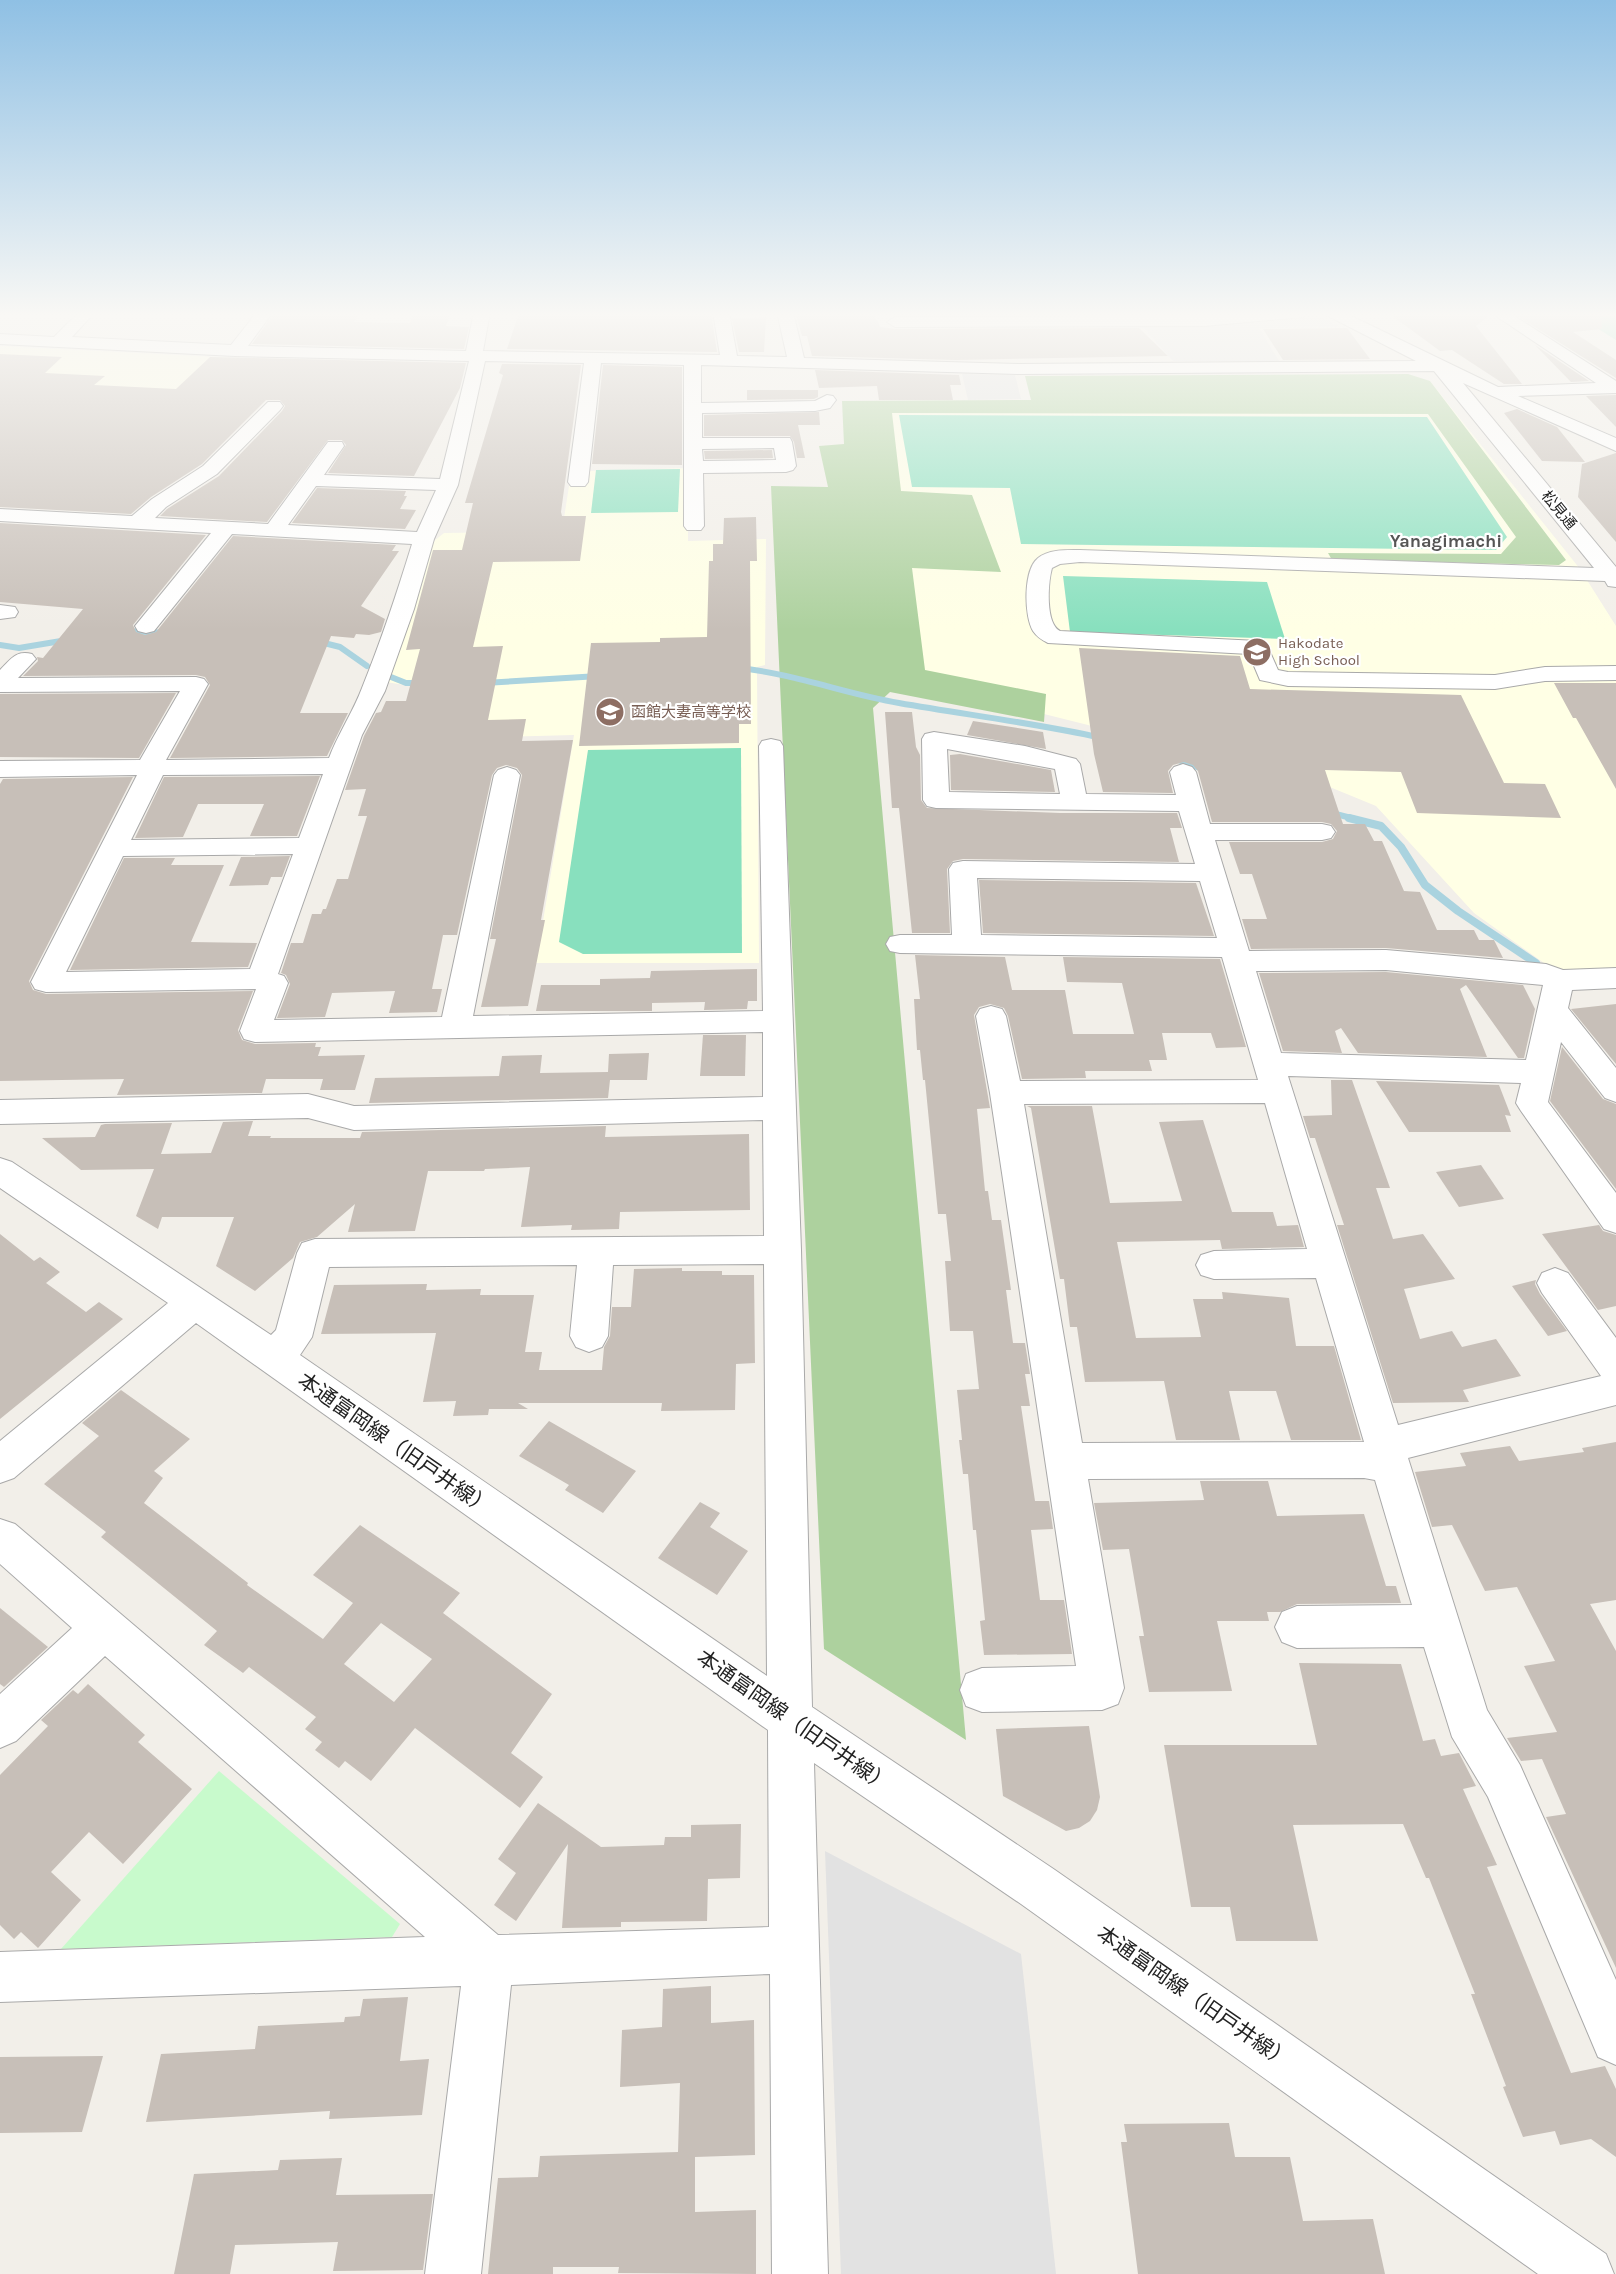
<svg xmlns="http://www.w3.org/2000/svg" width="1616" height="2274" font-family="Karla,'Noto Sans JP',sans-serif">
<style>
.education{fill:#ffffe5}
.forest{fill:#add19e}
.park{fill:#c8facc}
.pitch{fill:#88e0be}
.parking{fill:#e2e2e2}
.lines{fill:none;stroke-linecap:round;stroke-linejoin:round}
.stream-far1{stroke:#aad3df;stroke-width:6}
.stream{stroke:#aad3df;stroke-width:8}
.building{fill:#c7bfb8;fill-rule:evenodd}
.minor-casing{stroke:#a9a9a9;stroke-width:2}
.minor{fill:#fff;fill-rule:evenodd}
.labels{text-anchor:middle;stroke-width:4.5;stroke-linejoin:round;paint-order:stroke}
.far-street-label{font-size:15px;fill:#222;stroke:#fff}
.far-education-label{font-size:15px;fill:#785e54;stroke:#fff;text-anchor:start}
.far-quarter-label{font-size:18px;font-weight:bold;fill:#555;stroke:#fff}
.near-street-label{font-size:21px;fill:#222;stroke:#fff}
</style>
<rect width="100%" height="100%" fill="#f2efe9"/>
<g class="education">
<polygon points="0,346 257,359 0,474"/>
<polygon points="1025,376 1430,381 1580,569 1616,626 1616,969 1581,971 1551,968 1474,913 1376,806 1320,783 900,678 877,405 1036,403"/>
<polygon points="688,468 688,541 766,539 765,665 757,667 759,963 536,963 574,735 457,738 423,688 386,682 434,541 444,533 562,531 569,486 585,485 588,471"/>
</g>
<polygon class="forest" points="1408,374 1430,381 1566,560 1559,565 1332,560 1328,553 1501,554 1516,537 1428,414 892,413 901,491 972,495 1001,572 912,568 925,670 1046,694 1044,722 890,692 873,708 966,1740 824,1649 771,486 828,487 819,446 844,444 842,401 1031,400 1025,376"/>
<polygon class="park" points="219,1771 400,1924 392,1937 61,1949"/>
<g class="pitch">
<polygon points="1616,312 1616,340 1576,315"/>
<polygon points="899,415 1427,417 1507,537 1496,550 1021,544 1010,488 912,487"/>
<polygon points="680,469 678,512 591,513 596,470"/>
<polygon points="1063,576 1267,582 1285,639 1070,632"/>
<polygon points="741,748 742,953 583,954 559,942 588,750"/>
</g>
<g class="parking">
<polygon points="1316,314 1340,327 1259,328 1279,361 1173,361 1140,324 1210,325"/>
<polygon points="962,374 1015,375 1021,399 968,400"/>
<polygon points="825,1851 1021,1954 1056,2274 841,2274"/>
</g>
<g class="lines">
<g class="stream-far1">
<polyline points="125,631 168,633"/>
<polyline points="316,641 340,647 367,666"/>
<polyline points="0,645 19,648 67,640"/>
<path d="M 739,668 C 796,674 845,694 899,703 C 967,715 1035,723 1102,738"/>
<polyline points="391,677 406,683 422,683"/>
<polyline points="484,683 599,676"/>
<polyline points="1173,758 1205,770"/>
<polyline points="1328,812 1355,819"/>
</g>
<polyline class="stream" points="1349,818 1381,826 1401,847 1425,885 1458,911 1536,963"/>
</g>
<g class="building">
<polygon points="275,312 361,312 354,322 410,323 413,315 421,315 422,312 451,312 446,326 469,327 464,349 252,344"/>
<polygon points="663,312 711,312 717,352 507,349 519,313"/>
<polygon points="825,312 873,312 880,327 895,329 1139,328 1168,356 956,360 812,356 807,336 802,336 796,314"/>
<polygon points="951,312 1028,312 1030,314 1121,312 1123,314 952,315"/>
<polygon points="1387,312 1488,312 1490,314 1476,326 1522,384 1504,384 1452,350 1440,351"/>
<polygon points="1511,312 1601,312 1602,329 1573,332 1616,360 1616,378"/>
<polygon points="766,317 764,352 739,352 732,318"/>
<polygon points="1347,328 1370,359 1283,360 1263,329"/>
<polygon points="1535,345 1589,381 1571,382"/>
<polygon points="0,354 62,357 45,373 105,376 94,385 176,389 210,357 466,363 460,388 414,476 328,473 346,445 342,440 328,440 267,522 160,516 167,509 219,476 282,411 285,406 280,400 266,400 202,464 151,497 131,514 0,507"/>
<polygon points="502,364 581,365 561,512 562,516 586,516 580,561 493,562 473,647 503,646 488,720 526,719 522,741 573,740 541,920 545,920 528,1006 481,1007 496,939 490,939 522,775 517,768 506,765 497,768 492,775 457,935 443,935 432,989 442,989 437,1012 389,1013 395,991 332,993 325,1017 277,1018 290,984 286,975 281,973 291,943 303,943 312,914 321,914 323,909 326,909 337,879 348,879 367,816 358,816 366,789 345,790 364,736 376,713 381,712 386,701 406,701 420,649 406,650 433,550 462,550 473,503 465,503 503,375 499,373"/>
<polygon points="603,365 682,367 682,465 592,464"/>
<polygon points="815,370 959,375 961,385 950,385 953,400 879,400 877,386 819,388"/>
<polygon points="747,390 818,390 818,397 814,399 747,400"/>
<polygon points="1616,395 1616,427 1586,396"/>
<polygon points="1517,409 1557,427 1585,462 1542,461 1504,413"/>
<polygon points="819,412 820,425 798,425 805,458 797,458 794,442 790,436 704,436 704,415"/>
<polygon points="772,450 773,458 705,459 704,451"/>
<polygon points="1616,453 1616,542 1578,497 1582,464"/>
<polygon points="317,488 406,491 404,496 407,496 400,509 416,510 405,529 292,523"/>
<polygon points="756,517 757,561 750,561 751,724 739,724 739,743 579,746 591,643 660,642 660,638 707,637 709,561 713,561 713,544 723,544 724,518"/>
<polygon points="0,523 206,535 133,625 136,632 145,635 156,632 233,536 396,545 392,551 399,551 361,606 385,619 381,632 369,635 356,634 354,638 331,636 300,713 348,713 327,756 170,758 210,685 205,677 196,675 23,676 38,661 37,657 43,658 83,609 0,602"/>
<polygon points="1079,648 1240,656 1250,689 1461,695 1504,783 1545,784 1561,818 1417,813 1401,772 1325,770 1343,824 1365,824 1374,841 1382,841 1404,891 1420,892 1437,930 1474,930 1479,940 1494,940 1503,958 1386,948 1251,949 1242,919 1267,919 1252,874 1240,874 1229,842 1322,842 1333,839 1337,831 1331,824 1322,822 1212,822 1198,771 1193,765 1184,762 1173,765 1168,771 1173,793 1103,792 1094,754"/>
<polygon points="1554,683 1616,683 1616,789 1576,718 1573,718"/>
<polygon points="176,693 139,758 0,757 0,694"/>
<polygon points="885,712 912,712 916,747 920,755 921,800 927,808 1060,813 1177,813 1182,828 1170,828 1179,862 963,859 953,861 947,869 950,933 912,933 899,808 892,808"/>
<polygon points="973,721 1043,732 1046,749 967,735"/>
<polygon points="960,754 1051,770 1055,792 951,790 950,755"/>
<polygon points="320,776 297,836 250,836 264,804 198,804 183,837 135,838 164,777"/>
<polygon points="133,777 29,981 33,990 46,994 253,991 238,1030 242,1040 255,1044 316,1043 315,1047 321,1047 318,1056 365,1055 355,1090 320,1090 323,1079 266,1079 262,1093 117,1095 124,1079 0,1081 0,784 3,779"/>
<polygon points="290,856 282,877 271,877 268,885 229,886 241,857"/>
<polygon points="124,858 175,858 171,865 224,865 191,942 257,943 248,967 70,970"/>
<polygon points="979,880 1196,883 1214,936 983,933"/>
<polygon points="915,955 1005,957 1012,990 1065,990 1073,1034 1134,1034 1122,983 1067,982 1063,957 1220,959 1246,1047 1216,1048 1211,1033 1162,1033 1167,1060 1149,1060 1152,1071 1085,1071 1086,1078 1022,1079 1008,1016 1004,1008 990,1004 979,1007 974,1015 990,1108 977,1109 985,1191 988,1191 992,1220 1001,1220 1011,1290 1006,1290 1013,1343 1025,1343 1030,1374 1025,1374 1030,1406 1021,1406 1035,1501 1049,1501 1053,1529 1031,1530 1040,1600 1064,1600 1072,1654 984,1655 980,1621 985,1620 976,1530 973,1530 968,1474 963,1474 959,1440 962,1440 957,1390 979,1389 973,1331 950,1331 945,1261 951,1261 946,1214 938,1214 925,1080 923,1080 920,1050 917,1050 914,999 920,999"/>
<polygon points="757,969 757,1001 748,1001 747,1009 704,1010 705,1002 652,1003 652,1011 536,1011 541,985 600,985 600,979 650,978 651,971"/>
<polygon points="1386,972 1523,985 1535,1009 1524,1058 1518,1058 1466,985 1460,989 1487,1057 1358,1053 1341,1028 1335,1031 1342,1053 1283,1051 1259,973"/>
<polygon points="1616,1004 1616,1064 1571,1009"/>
<polygon points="703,1035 746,1035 745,1076 700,1076"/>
<polygon points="1562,1047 1603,1099 1616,1104 1616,1189 1550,1101"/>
<polygon points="649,1053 647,1080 610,1080 608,1098 369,1103 375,1078 499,1076 502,1056 542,1055 540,1073 608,1072 609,1054"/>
<polygon points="1331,1080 1352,1080 1390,1188 1376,1188 1393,1239 1423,1234 1455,1279 1404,1289 1420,1339 1452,1331 1462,1347 1496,1339 1521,1376 1463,1390 1469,1402 1393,1403 1337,1225 1344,1225 1315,1138 1310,1138 1303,1116 1332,1115"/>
<polygon points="1376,1081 1499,1085 1511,1116 1505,1115 1511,1132 1409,1132"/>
<polygon points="1027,1106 1092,1106 1110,1203 1182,1201 1159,1122 1203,1120 1232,1212 1273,1212 1277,1226 1298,1225 1304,1247 1222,1249 1220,1240 1117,1242 1136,1338 1201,1337 1193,1299 1223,1299 1222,1292 1289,1298 1296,1346 1334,1346 1361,1440 1291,1440 1276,1391 1229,1391 1240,1440 1176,1440 1164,1381 1085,1382 1077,1327 1070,1327 1064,1279 1060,1279 1031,1108"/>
<polygon points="253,1121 248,1136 271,1136 270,1138 360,1138 362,1132 606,1126 605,1137 749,1134 750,1210 620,1212 619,1229 571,1230 572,1225 521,1227 530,1167 485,1169 484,1171 428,1171 415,1231 348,1232 355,1204 317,1237 300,1242 293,1258 255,1291 216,1266 234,1217 162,1217 158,1229 136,1216 154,1169 81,1170 42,1138 95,1137 101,1125 105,1124 172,1123 161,1154 211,1153 223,1122"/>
<polygon points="1481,1165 1504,1199 1459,1207 1436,1172"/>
<polygon points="1599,1225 1603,1231 1616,1235 1616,1306 1598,1310 1542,1234"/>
<polygon points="0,1234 34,1261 40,1257 60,1272 46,1283 86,1312 99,1302 123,1319 0,1419"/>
<polygon points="682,1268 682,1271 722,1271 722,1275 754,1275 755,1363 736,1364 735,1410 661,1411 662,1403 518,1403 528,1409 489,1409 488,1415 453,1416 456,1401 423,1402 436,1333 321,1334 334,1285 427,1284 426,1290 481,1289 480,1295 534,1295 525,1352 542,1352 539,1370 602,1370 604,1347 610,1336 612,1307 631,1307 634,1269"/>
<polygon points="1536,1280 1535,1284 1540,1294 1567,1331 1548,1336 1512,1286"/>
<path d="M 121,1390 L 190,1439 L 154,1471 L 163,1478 L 144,1503 L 248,1583 L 247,1585 L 323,1639 L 353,1603 L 313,1575 L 360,1525 L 460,1593 L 443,1613 L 552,1694 L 511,1753 L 543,1777 L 520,1808 L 415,1728 L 371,1781 L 345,1761 L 339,1768 L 315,1750 L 322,1742 L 305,1729 L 316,1717 L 249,1667 L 243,1673 L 204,1645 L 217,1631 L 101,1537 L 106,1532 L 44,1484 L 99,1436 L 82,1423 ZM 381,1623 L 432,1659 L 394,1702 L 344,1664 Z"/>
<polygon points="549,1421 636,1471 603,1513 565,1490 569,1485 519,1456"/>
<polygon points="1616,1442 1616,1600 1590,1604 1616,1651 1616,1968 1546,1817 1566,1814 1542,1759 1521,1761 1507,1738 1557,1732 1524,1666 1555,1661 1517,1587 1485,1591 1452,1525 1432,1527 1415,1472 1466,1466 1460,1453 1510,1446 1519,1461 1584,1452 1582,1448"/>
<polygon points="1200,1481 1268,1481 1277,1516 1364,1514 1386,1586 1396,1586 1401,1603 1297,1604 1280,1612 1267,1612 1269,1621 1217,1621 1232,1691 1149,1692 1139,1636 1144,1636 1129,1549 1103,1550 1094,1503 1204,1500"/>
<polygon points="700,1502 720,1513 710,1527 748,1551 717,1595 658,1558"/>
<polygon points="0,1608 48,1647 4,1687 0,1684"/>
<polygon points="1299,1663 1401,1664 1423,1741 1435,1739 1441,1756 1459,1753 1476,1786 1463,1789 1497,1865 1487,1867 1571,2073 1605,2066 1616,2089 1616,2157 1591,2139 1560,2145 1555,2131 1523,2137 1503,2087 1506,2086 1471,1994 1475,1994 1429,1878 1426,1878 1403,1824 1293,1825 1318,1941 1236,1941 1230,1907 1191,1907 1164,1745 1317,1745"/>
<polygon points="88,1684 145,1735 138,1742 192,1789 123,1864 89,1832 51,1872 81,1900 38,1948 21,1932 14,1939 0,1925 0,1775 48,1726 41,1720 73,1690 78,1694"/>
<polygon points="1089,1726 1100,1797 1097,1810 1090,1821 1079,1828 1066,1831 1003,1796 996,1729"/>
<polygon points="538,1803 601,1847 664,1845 665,1837 691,1837 691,1825 741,1824 740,1878 708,1879 707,1921 621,1922 621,1927 562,1928 568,1844 516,1921 494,1905 516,1873 498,1859"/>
<polygon points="711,1986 711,2023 754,2020 755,2155 695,2157 695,2212 756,2210 756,2274 618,2273 619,2267 553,2267 553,2274 488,2274 498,2178 538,2177 540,2156 678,2152 680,2083 620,2087 622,2030 662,2027 663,1989"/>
<polygon points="408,1997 400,2061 429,2059 422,2115 329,2119 330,2111 146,2122 161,2054 255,2049 258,2026 344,2022 345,2017 360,2016 363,1999"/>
<polygon points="103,2056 82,2132 0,2133 0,2057"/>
<polygon points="1229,2123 1235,2157 1290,2157 1303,2221 1373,2219 1385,2274 1138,2274 1121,2142 1127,2142 1124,2124"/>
<polygon points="342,2158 336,2195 433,2194 423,2270 333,2271 338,2242 235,2245 230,2274 174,2274 194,2174 278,2170 280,2160"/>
</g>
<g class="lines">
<g class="minor-casing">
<g id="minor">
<path d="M 79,312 L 95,312 L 72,337 L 231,345 L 257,312 L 273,312 L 248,346 L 466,351 L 474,312 L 490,312 L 483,351 L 720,355 L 713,312 L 729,312 L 737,356 L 787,357 L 777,312 L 793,312 L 804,358 L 1018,364 L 1416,361 L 1326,315 L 1324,312 L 1343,312 L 1498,387 L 1596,383 L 1490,312 L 1508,312 L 1616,381 L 1616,393 L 1518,396 L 1616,438 L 1616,451 L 1463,383 L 1616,567 L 1616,587 L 1608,586 L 1605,581 L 1080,562 L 1060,564 L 1052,568 C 1048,583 1045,623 1060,631 L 1258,641 L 1266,643 L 1278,670 L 1288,672 L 1495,675 L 1545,667 L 1616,666 L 1616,680 L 1545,681 L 1495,689 L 1288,686 L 1260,680 L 1249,654 L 1048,643 C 1042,640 1037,637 1033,631 C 1024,616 1023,570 1038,558 C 1049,549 1067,550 1080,550 L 1594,568 L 1434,371 L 1018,374 L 701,365 L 701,403 L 815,401 L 827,395 L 833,396 L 836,400 L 830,408 L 815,411 L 702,413 L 702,438 L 790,438 L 792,442 L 796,466 L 793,470 L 786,472 L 703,473 L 704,526 L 701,530 L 687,530 L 684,526 L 684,365 L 601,363 L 588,482 L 585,486 L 571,486 L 568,482 L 584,363 L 485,361 L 458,485 L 434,539 L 414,609 L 385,691 L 362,735 L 278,974 L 284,976 L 288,983 L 274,1020 L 442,1017 L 494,775 L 498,770 L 507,767 L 516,770 L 520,775 L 473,1016 L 763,1011 L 759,746 L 762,741 L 771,739 L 780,741 L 783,746 L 801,1250 L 812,1707 L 1055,1870 L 1606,2254 L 1614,2274 L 1538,2274 L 1021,1904 L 814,1763 L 828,2274 L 772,2274 L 770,1974 L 511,1985 L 481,2274 L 425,2274 L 461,1986 L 0,2002 L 0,1952 L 425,1937 L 105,1656 L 16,1741 L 0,1748 L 0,1694 L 72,1628 L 0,1564 L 0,1519 L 15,1524 L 498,1935 L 769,1927 L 768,1730 L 196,1323 L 14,1478 L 0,1483 L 0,1441 L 168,1303 L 0,1188 L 0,1158 L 12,1162 L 271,1335 L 276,1330 L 297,1253 L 302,1243 L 315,1239 L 764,1236 L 763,1120 L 354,1130 L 308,1118 L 0,1124 L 0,1100 L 308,1094 L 354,1106 L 763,1097 L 763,1032 L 255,1042 L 244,1039 L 240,1031 L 256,989 L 46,992 L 35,989 L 31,982 L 137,775 L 0,777 L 0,761 L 140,760 L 180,691 L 0,692 L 0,670 C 11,659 16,650 32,654 L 36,659 L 18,678 L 196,677 L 204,679 L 208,684 L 166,760 L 329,758 C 338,734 353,712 362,688 C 381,641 397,593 412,544 L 232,534 L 154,631 L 146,633 L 138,631 L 135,626 L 211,533 L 0,521 L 0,509 L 132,516 L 152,499 L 203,466 L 268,402 L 280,402 L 283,406 L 280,410 L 217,474 L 166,507 L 155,518 L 268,524 L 328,442 L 342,442 L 344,446 L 324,475 L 440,479 L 469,361 L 235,356 L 0,344 L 0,334 L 54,337 ZM 774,448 L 776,460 L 703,461 L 702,449 ZM 316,486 L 436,490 L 417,532 L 288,525 ZM 323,774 L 299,838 L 131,840 L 163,775 ZM 293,854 L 250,969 L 66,972 L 123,856 ZM 764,1264 L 767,1676 L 300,1355 L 312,1337 L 329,1267 L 577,1265 L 570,1336 L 576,1347 L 589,1352 L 602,1347 L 608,1336 L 613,1265 Z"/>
<polygon points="1255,312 1311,312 1303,317 1204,326 895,327 887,322 895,317 1204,316"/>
<polygon points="0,605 15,607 18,612 15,617 0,619"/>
<path d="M 934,732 L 1025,746 L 1076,759 L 1080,764 L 1086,794 L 1176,795 L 1170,772 L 1174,767 L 1183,764 L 1192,767 L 1196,772 L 1210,824 L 1322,824 L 1331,826 L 1335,832 L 1331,838 L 1322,840 L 1215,840 L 1249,951 L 1386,950 L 1546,964 L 1563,970 L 1616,968 L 1616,988 L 1572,990 L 1568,1008 L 1616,1068 L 1616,1102 L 1605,1098 L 1561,1042 L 1548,1102 L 1616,1193 L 1616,1233 L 1604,1229 L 1521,1111 L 1516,1103 L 1521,1083 L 1288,1076 L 1398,1425 L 1601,1376 L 1542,1293 L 1537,1283 L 1542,1273 L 1555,1268 L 1568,1273 L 1616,1338 L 1616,1405 L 1408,1458 L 1487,1710 L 1520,1765 L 1616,1980 L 1616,2065 L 1598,2057 L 1488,1797 L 1452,1737 L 1424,1647 L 1297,1648 L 1282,1642 L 1275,1627 L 1282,1612 L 1297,1606 L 1412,1605 L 1375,1480 L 1364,1478 L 1088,1479 L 1124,1688 L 1118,1704 L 1102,1710 L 982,1712 L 966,1706 L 960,1690 L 966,1674 L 982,1668 L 1076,1666 L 990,1093 L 976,1016 L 980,1009 L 991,1006 L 1002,1009 L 1006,1016 L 1020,1081 L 1258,1080 L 1222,957 L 900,953 L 890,951 L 886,944 L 890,937 L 900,935 L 952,935 L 949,869 L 953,863 L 963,861 L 1195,864 L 1179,811 L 936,808 L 927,806 L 923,800 L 922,739 L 925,734 ZM 947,749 L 1055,769 L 1060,794 L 949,792 ZM 977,878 L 1200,881 L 1217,938 L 981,935 ZM 1386,970 L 1543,985 L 1526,1060 L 1281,1053 L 1256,971 ZM 1265,1103 L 1307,1249 L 1214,1251 L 1201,1255 L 1196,1265 L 1201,1275 L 1214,1279 L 1316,1278 L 1364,1442 L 1082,1443 L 1024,1104 Z"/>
</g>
</g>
<use href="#minor" class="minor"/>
</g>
<linearGradient id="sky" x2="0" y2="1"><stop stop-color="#8fc0e4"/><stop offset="0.5" stop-color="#f9f8f5"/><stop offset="1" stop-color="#f9f8f5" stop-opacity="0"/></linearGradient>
<rect width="1616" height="630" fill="url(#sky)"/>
<defs>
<g id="school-disc" transform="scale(1.5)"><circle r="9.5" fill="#8d6e63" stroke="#fff"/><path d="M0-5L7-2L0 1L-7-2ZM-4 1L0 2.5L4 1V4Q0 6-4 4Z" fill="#fff"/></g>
</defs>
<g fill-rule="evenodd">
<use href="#school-disc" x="1257" y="652"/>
<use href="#school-disc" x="610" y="712"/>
</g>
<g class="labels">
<g class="far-street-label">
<text transform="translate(1559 510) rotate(50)" y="5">松見通</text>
</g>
<g class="far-education-label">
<text x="1278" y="648">Hakodate<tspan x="1278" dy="17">High School</tspan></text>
<text x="631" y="717">函館大妻高等学校</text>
</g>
<g class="far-quarter-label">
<text x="1446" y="547">Yanagimachi</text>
</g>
<g class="near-street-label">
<text transform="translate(395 1444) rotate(35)" y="7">本通富岡線（旧戸井線）</text>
<text transform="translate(794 1721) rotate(35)" y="7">本通富岡線（旧戸井線）</text>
<text transform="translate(1194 1997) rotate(35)" y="7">本通富岡線（旧戸井線）</text>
</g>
</g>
</svg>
